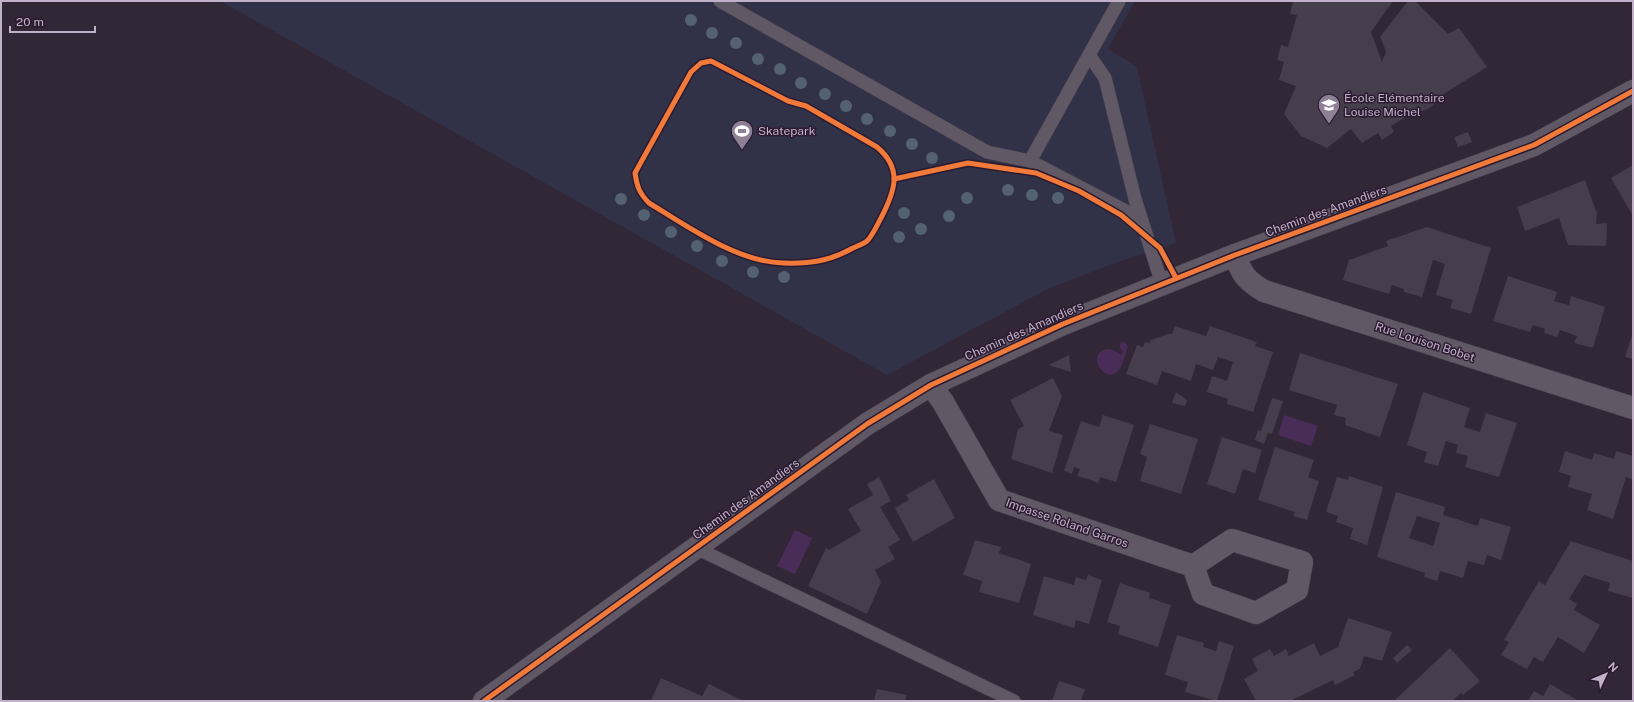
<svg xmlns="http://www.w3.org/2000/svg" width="1634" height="702" font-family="'Public Sans',sans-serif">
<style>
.pitch{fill:#313148}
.water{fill:#4a2c59}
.building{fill:#463e4c;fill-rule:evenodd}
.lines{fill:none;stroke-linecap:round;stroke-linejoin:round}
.service-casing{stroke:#4a424e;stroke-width:14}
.minor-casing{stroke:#4a424e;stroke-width:23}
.service{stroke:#605864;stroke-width:13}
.minor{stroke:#605864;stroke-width:22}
.cycleway-casing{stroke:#2a1b31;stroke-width:8}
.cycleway{stroke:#f17a3a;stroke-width:5}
.tree{fill:#536171}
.labels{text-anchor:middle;stroke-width:3;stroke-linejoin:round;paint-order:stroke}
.poi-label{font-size:12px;fill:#c1b1c8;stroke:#2a1b31;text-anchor:start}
.street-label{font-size:12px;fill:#c1b1c8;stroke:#2a1b31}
</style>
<rect width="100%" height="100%" fill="#312737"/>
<polygon class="pitch" points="220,1 1135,1 1108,49 1137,67 1176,243 1115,263 1048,289 887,375"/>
<g class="water">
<path d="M 1124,341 L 1128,347 C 1125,354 1124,362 1120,368 C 1108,389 1082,353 1108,349 C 1113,349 1118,352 1121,355 L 1123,351 L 1120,348 L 1120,344 Z"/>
<polygon points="1284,415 1318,426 1311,446 1278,435"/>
<polygon points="795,530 812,538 795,574 777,566"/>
</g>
<g class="building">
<polygon points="1293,1 1393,1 1371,32 1382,62 1386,52 1384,46 1380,37 1408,1 1415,1 1448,34 1459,28 1487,67 1434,100 1436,103 1428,109 1421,111 1419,109 1391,126 1394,132 1382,140 1378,133 1362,143 1351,129 1327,148 1301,136 1284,114 1296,86 1279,80 1284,62 1277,60 1281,45 1288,47 1297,15 1290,14"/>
<polygon points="1468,132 1472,142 1458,147 1454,137"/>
<polygon points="1633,165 1633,216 1611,178"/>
<polygon points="1585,180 1597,214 1596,224 1607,223 1606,246 1568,245 1559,218 1525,231 1517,207"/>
<polygon points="1427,227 1491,248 1471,314 1450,308 1453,300 1436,295 1445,264 1433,260 1422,297 1404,292 1404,289 1392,285 1389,294 1343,280 1349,260 1388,246 1386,241"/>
<polygon points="1508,276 1557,292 1554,301 1569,305 1571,296 1605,307 1593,348 1574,343 1577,336 1560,330 1557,337 1544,333 1545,329 1533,325 1530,332 1493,321"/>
<polygon points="1175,326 1206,336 1210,326 1257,342 1255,346 1273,352 1253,412 1227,404 1228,399 1207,392 1212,376 1227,381 1233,362 1218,357 1213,370 1196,364 1191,381 1162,371 1157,385 1126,374 1137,345 1143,347 1145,342 1150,343 1151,340 1168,334 1172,334"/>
<polygon points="1633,332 1633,359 1625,357"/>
<polygon points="1300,353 1398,384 1380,437 1345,425 1346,418 1334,415 1337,405 1289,390"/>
<polygon points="1069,355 1071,372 1049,365"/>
<polygon points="1053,378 1062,396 1049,431 1063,435 1052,473 1011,459 1018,429 1024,426 1010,400"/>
<polygon points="1176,392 1187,400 1185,406 1172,403"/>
<polygon points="1423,392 1470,408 1464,427 1480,432 1486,413 1517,423 1499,477 1465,467 1468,456 1456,453 1458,445 1446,441 1438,466 1424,462 1427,452 1407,445"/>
<polygon points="1272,398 1283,401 1272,434 1268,433 1264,444 1255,440 1258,430 1261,431"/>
<polygon points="1103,415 1134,425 1116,482 1100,477 1098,483 1088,479 1077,476 1080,469 1074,467 1072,474 1064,471 1081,421 1099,427"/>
<polygon points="1150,424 1198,439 1181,494 1140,481 1147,457 1140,454"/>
<polygon points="1222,437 1262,450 1255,473 1243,469 1235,494 1207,484"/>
<polygon points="1275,447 1314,460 1308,477 1319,481 1307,520 1293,516 1295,512 1258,500"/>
<polygon points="1565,451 1592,460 1594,453 1614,459 1616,451 1633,456 1633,480 1626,477 1613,519 1587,510 1592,494 1568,487 1571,476 1559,472"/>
<polygon points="1349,476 1383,487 1367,545 1350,539 1353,528 1336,522 1338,516 1326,512 1337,477 1348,480"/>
<polygon points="879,477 891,501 880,507 900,540 888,547 895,559 875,570 881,582 867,614 808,586 826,548 829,550 861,531 848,509 873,495 867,484"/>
<polygon points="934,479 955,518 913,542 895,508 909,500 906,495"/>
<path d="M 1396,492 L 1445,507 L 1443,515 L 1456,519 L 1478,526 L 1480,518 L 1511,527 L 1501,560 L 1487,555 L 1484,565 L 1468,561 L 1463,578 L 1440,571 L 1437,581 L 1424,577 L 1425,573 L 1377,557 ZM 1417,516 L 1440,523 L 1433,546 L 1409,538 Z"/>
<polygon points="975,540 1001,547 999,553 1031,564 1019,603 979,592 982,581 963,575"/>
<polygon points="1571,541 1633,561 1633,598 1608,591 1610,583 1584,575 1569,599 1577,604 1574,610 1600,625 1584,653 1558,637 1543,662 1534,657 1527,669 1501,655 1509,642 1504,640 1539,581 1545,585"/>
<polygon points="1088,575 1102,580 1089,624 1076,620 1074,628 1033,615 1044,576 1074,585 1076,577 1086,580"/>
<polygon points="1120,583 1150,593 1149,598 1171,605 1158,647 1118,634 1120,626 1107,622"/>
<polygon points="1348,618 1392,632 1382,661 1364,656 1360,669 1353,672 1355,675 1335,685 1333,680 1290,701 1256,701 1244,679 1258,671 1252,659 1270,649 1274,656 1286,649 1289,656 1314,643 1320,656 1338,647"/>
<polygon points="1177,635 1204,643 1203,647 1216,651 1219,641 1234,646 1217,701 1185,692 1188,682 1165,675"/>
<polygon points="1407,645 1412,650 1397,663 1393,658"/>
<polygon points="1450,648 1480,681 1463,695 1461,693 1452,701 1394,701"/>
<polygon points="661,678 702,696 709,684 743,701 651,701"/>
<polygon points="1059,681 1085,689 1081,701 1052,701"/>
<polygon points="1550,684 1579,701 1528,701 1534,691 1543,696"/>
<polygon points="877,689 907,695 905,701 874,701"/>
</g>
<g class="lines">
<g class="service-casing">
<g id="service">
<polyline points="720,1 987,152 1030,161 1141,219"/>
<polyline points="1089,55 1105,78 1135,199 1162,284"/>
<polyline points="1030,161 1119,1"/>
<polyline points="696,548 1014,701"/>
</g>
</g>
<g class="minor-casing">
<g id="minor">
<path d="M 1235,255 C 1242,275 1246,280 1264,291 L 1633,408"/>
<polyline points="931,385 943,402 999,500 1193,566 1232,540 1302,562 1297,590 1256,613 1203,594 1193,566"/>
<polyline points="484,701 867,424 931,385 1063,324 1235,255 1534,145 1633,91"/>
</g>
</g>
<use href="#service" class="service"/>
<use href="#minor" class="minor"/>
<g class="cycleway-casing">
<g id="cycleway">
<path d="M 711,61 L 788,101 L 806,106 L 877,147 C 903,169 895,191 881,218 C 877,225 873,235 867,241 C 863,244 858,246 853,248 C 830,261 810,264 783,263 C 737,262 687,226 649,203 C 639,193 637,186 635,173 L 691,72 L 701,63 Z"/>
<polyline points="894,179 968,163 1036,173 1079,191 1121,215 1160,248 1176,278"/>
<polyline points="484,701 867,424 931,385 1063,324 1235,255 1534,145 1633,91"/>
</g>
</g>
<use href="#cycleway" class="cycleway"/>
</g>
<g class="tree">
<circle cx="691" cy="20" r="6"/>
<circle cx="712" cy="33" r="6"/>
<circle cx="736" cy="43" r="6"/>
<circle cx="758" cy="59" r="6"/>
<circle cx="780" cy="69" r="6"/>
<circle cx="801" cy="83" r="6"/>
<circle cx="825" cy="94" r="6"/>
<circle cx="846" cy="106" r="6"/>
<circle cx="867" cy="119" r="6"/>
<circle cx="890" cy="131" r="6"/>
<circle cx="912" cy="144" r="6"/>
<circle cx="932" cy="158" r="6"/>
<circle cx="1008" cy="190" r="6"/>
<circle cx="1032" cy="195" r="6"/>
<circle cx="967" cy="198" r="6"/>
<circle cx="1058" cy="198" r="6"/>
<circle cx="621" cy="199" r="6"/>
<circle cx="904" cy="213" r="6"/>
<circle cx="644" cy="215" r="6"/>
<circle cx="949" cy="216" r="6"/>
<circle cx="921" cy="229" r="6"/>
<circle cx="671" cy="232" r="6"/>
<circle cx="899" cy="237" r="6"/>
<circle cx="697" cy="246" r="6"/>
<circle cx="722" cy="261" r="6"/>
<circle cx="753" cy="272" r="6"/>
<circle cx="784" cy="277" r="6"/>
</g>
<defs>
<g id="school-pin" transform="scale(1.15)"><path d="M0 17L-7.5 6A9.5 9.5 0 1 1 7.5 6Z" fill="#8f8195" stroke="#2a1b31"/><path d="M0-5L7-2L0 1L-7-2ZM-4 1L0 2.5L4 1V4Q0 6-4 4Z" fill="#fff"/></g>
<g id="stadium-pin" transform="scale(1.15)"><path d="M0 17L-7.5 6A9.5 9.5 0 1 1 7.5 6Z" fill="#8f8195" stroke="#2a1b31"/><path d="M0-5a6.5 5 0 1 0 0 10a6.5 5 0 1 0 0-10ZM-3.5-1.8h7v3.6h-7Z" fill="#fff"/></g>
</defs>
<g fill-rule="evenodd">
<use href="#school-pin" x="1329" y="105"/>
<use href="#stadium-pin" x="742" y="131"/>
</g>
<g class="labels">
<g class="poi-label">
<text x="1344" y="102">École Elémentaire<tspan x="1344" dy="14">Louise Michel</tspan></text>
<text x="758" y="135">Skatepark</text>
</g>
<g class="street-label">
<text transform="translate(1326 211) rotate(-20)" y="4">Chemin des Amandiers</text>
<text transform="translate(1024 331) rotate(-24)" y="4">Chemin des Amandiers</text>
<text transform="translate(1425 342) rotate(18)" y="4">Rue Louison Bobet</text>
<text transform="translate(746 499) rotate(-36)" y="4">Chemin des Amandiers</text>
<text transform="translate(1067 523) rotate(19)" y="4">Impasse Roland Garros</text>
</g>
</g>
<rect width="1634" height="702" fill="none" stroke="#c1b1c8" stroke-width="4"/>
<g transform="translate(1606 674) rotate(46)" stroke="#2a1b31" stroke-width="3" paint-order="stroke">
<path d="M0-3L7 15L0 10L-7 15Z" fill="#c1b1c8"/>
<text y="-6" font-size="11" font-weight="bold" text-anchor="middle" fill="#c1b1c8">N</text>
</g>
<path d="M10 26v6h85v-6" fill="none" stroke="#c1b1c8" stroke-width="2"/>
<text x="16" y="26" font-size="12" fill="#c1b1c8" stroke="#2a1b31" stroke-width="3" paint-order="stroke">20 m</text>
</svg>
